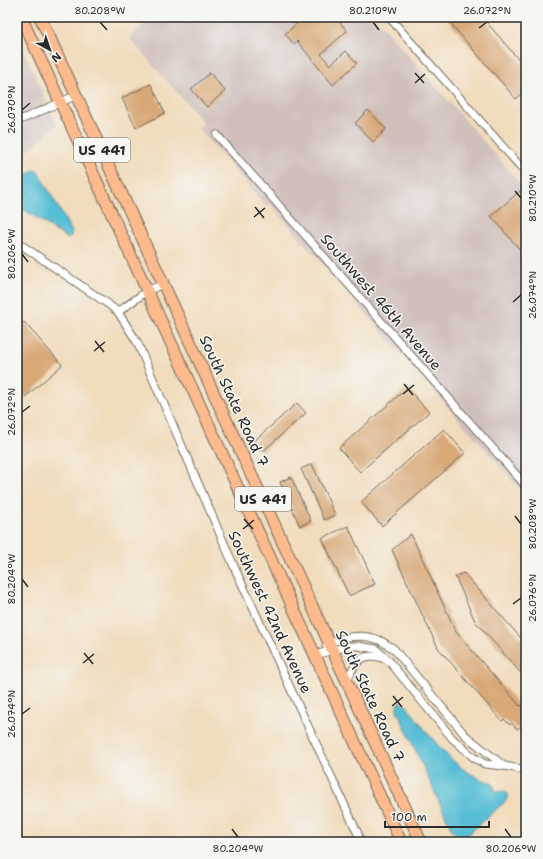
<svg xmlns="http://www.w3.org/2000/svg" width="543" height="859" font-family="'Shantell Sans',sans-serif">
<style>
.industrial{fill:#d0c0bc}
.water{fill:#57bed5;stroke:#417480}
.building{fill:#d8a877}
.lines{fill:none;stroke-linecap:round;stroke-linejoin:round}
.minor-casing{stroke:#70695e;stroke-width:9}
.primary-casing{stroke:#70695e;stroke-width:13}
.minor{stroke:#fff;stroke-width:7}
.primary{stroke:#fcba8d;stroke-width:11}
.ticks{fill:none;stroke:#2b2b2b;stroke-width:1.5}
.labels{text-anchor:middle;stroke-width:3;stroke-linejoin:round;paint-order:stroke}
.shield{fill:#f6f6f2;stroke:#686867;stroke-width:1}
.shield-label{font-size:14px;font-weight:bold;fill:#2b2b2b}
.street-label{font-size:15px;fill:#2b2b2b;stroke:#f6f6f2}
.neatline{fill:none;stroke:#2b2b2b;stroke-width:1.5}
.ticks-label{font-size:10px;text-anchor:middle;fill:#2b2b2b}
</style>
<rect width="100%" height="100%" fill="#f6f6f2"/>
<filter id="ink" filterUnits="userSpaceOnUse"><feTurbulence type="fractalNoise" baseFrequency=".025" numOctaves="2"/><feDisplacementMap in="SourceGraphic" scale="8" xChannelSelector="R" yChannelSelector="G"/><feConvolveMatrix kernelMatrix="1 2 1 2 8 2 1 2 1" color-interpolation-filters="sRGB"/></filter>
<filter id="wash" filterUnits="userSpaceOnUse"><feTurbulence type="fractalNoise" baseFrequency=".012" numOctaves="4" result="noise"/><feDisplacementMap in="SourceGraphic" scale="16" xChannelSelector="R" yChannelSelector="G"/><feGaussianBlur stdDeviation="0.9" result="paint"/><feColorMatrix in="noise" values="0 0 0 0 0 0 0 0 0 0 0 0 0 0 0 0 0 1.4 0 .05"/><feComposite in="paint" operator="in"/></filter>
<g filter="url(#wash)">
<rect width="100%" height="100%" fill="#f1dcbc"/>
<g class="industrial">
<polygon points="153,17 375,17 526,190 526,496 270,204 267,207 198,128 204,123 129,38"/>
<polygon points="17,36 57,125 17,160"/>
</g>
<g class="water">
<polygon points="33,170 37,171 40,175 72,232 71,236 68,239 17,205 17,184"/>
<path d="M 400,701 L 406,705 C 424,728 448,763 475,776 C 480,779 486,781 492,783 L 496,792 L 505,791 L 508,794 L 508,799 L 465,837 L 458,836 L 452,830 L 397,710 L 397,706 Z"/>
</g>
<g id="blocks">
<g class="building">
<polygon points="304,17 344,17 339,21 347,31 321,54 330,65 346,51 357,63 333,85 297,41 294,44 285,34"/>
<polygon points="445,17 482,17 526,68 526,90 516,99"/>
<polygon points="210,73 225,91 207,107 191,89"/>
<polygon points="151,84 165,113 136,128 122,98"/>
<polygon points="368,110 386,129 373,142 355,123"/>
<polygon points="520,191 526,197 526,257 491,216"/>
<polygon points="24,322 62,365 17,404 17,328"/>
<polygon points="407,388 429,412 360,472 339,448"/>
<polygon points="297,403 306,413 262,452 253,442"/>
<polygon points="444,429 465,453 382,526 361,502"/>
<polygon points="312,464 335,515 324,520 301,469"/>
<polygon points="291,477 311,521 300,526 280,482"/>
<polygon points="348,526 375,584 349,596 322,538"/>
<polygon points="411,534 456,632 520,706 521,705 526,710 526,734 520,727 517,729 512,723 510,725 504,719 502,721 438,648 392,550"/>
<polygon points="464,573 526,644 526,679 475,621 455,576"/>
</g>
</g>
</g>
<g filter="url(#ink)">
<use href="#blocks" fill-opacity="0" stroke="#70695e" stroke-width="1"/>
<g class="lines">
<g class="minor-casing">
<g id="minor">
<polyline points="389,17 526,173"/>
<polyline points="17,120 25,118 77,95"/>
<polyline points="217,135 526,486"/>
<polyline points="17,242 108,304 118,312"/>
<polyline points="163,284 147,291 118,312 137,342 236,571 358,834 360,842"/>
<path d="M 326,646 C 340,636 363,633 379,640 C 384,642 388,646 393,648 L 465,735 L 504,766"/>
<polyline points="315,655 348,646 358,646 376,649 389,661 452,738 473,757 485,764 504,766 526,770"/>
<path d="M 347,681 C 354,662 364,650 385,659"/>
</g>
</g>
<g class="primary-casing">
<g id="primary">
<polyline points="21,17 401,842"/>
<polyline points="40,17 421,842"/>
</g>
</g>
<use href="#minor" class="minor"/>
<use href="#primary" class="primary"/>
</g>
</g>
<path class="ticks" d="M 100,22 L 107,30M 373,22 L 379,30M 479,28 L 487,22M 415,73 L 424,83M 415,83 L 425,74M 22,110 L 30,103M 515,191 L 521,198M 255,207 L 264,218M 254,217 L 265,208M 22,254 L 28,262M 513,302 L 521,295M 95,341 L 104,352M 94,351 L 105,342M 404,384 L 413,395M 403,394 L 414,385M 22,412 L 30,406M 515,516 L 521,524M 244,519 L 253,529M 243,529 L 254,520M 22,579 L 28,587M 513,604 L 521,598M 84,653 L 93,664M 83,663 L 94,654M 393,696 L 402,707M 392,706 L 403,697M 22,714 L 30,708M 232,829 L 238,837M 505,829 L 511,837"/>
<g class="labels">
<g class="shield">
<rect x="74" y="138" width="56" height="24" rx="3"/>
<rect x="235" y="487" width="56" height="24" rx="3"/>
</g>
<g class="shield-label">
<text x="102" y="155">US 441</text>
<text x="263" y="504">US 441</text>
</g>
<g class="street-label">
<text transform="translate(381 302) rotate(49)" y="5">Southwest 46th Avenue</text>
<text transform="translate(234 401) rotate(65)" y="5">South State Road 7</text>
<text transform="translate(270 612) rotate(65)" y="5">Southwest 42nd Avenue</text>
<text transform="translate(370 696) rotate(65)" y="5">South State Road 7</text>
</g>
</g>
<rect width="543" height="859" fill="none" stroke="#f6f6f2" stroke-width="44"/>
<g transform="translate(50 50) rotate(140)" stroke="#f6f6f2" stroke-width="3" paint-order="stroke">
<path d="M0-3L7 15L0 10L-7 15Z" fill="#2b2b2b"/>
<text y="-6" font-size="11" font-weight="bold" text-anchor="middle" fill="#2b2b2b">N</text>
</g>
<path d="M385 821v6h104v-6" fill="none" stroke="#2b2b2b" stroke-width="2"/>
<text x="391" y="821" font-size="12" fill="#2b2b2b" stroke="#f6f6f2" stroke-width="3" paint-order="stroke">100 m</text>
<rect x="22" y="22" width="499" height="815" class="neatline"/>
<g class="ticks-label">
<text x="100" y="14">80.208°W</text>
<text x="373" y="14">80.210°W</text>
<text x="487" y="14">26.072°N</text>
<text transform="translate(11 110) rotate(-90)" y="4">26.070°N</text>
<text transform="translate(532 198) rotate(-90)" y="4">80.210°W</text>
<text transform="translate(11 254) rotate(-90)" y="4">80.206°W</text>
<text transform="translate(532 295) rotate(-90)" y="4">26.074°N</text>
<text transform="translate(11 412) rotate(-90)" y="4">26.072°N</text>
<text transform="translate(532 524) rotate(-90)" y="4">80.208°W</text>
<text transform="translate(11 579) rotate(-90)" y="4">80.204°W</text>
<text transform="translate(532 598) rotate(-90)" y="4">26.076°N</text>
<text transform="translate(11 714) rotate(-90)" y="4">26.074°N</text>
<text x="238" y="852">80.204°W</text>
<text x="511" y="852">80.206°W</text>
</g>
</svg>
